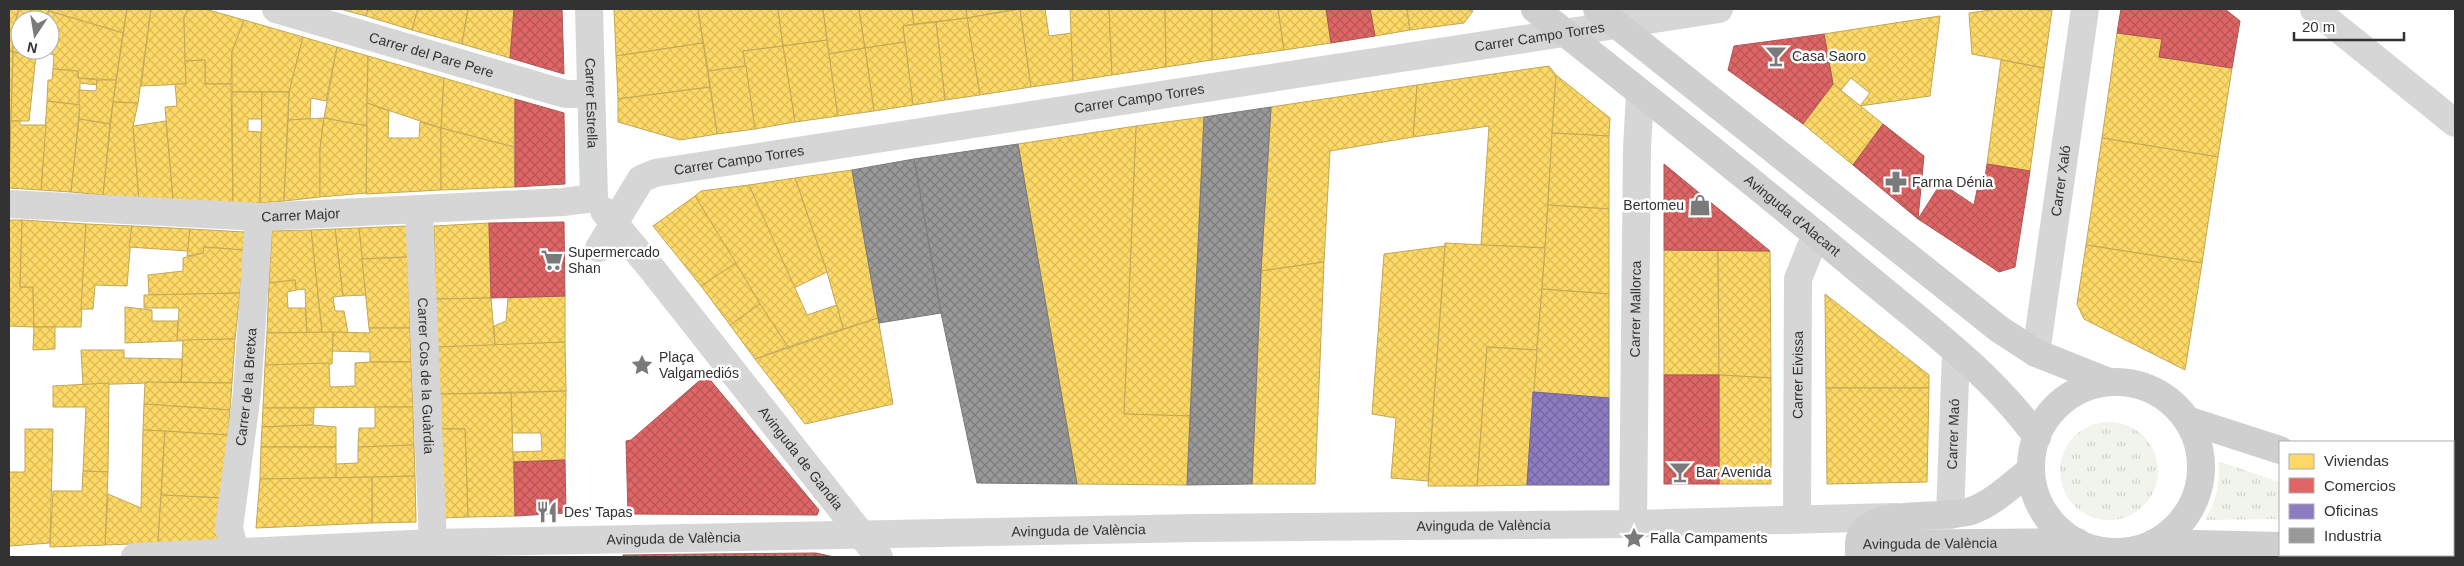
<svg xmlns="http://www.w3.org/2000/svg" width="2464" height="566" font-family="Arial,sans-serif">
<style>
.grass{fill:url(#grass-tufts)}
.homes{fill:url(#homes-cross-hatch);stroke:#c2a756}
.shops{fill:url(#shops-cross-hatch);stroke:#ac5656}
.offices{fill:url(#offices-cross-hatch);stroke:#726698}
.industry{fill:url(#industry-cross-hatch);stroke:#7a7a7a}
.lines{fill:none;stroke-linecap:round;stroke-linejoin:round}
.street{stroke:#d6d6d6;stroke-width:28}
.secondary{stroke:#cfcfcf;stroke-width:28}
.labels{text-anchor:middle;stroke-width:5;stroke-linejoin:round;paint-order:stroke}
.street-label{font-size:14px;fill:#323232;stroke:#fff}
.poi-label{font-size:14px;fill:#323232;stroke:#fff;text-anchor:start}
</style>
<defs>
<pattern id="grass-tufts" width="24" height="20" patternUnits="userSpaceOnUse" patternTransform="scale(1.25)"><rect width="24" height="20" fill="#f0f4ed"/><path d="M3 7l-1-3M5 7V3M7 7l1-3M15 17l-1-3M17 17v-4M19 17l1-3" fill="none" stroke="#ced2cc"/></pattern>
<pattern id="homes-cross-hatch" width="8" height="8" patternUnits="userSpaceOnUse" patternTransform="scale(1.25)"><rect width="8" height="8" fill="#ffd966"/><path d="M0 0l8 8M0 8l8-8" fill="none" stroke="#dbbb59"/></pattern>
<pattern id="shops-cross-hatch" width="8" height="8" patternUnits="userSpaceOnUse" patternTransform="scale(1.25)"><rect width="8" height="8" fill="#e06666"/><path d="M0 0l8 8M0 8l8-8" fill="none" stroke="#b65555"/></pattern>
<pattern id="offices-cross-hatch" width="8" height="8" patternUnits="userSpaceOnUse" patternTransform="scale(1.25)"><rect width="8" height="8" fill="#8e7cc3"/><path d="M0 0l8 8M0 8l8-8" fill="none" stroke="#75669f"/></pattern>
<pattern id="industry-cross-hatch" width="8" height="8" patternUnits="userSpaceOnUse" patternTransform="scale(1.25)"><rect width="8" height="8" fill="#999"/><path d="M0 0l8 8M0 8l8-8" fill="none" stroke="#7d7d7d"/></pattern>
</defs>
<rect width="100%" height="100%" fill="#fff"/>
<g class="grass">
<circle cx="2109" cy="471" r="49"/>
<path d="M 2218,461 L 2280,482 L 2280,519 L 2205,520 C 2217,501 2220,483 2218,461 Z"/>
</g>
<g class="homes">
<polygon points="9,9 19,9 13,29 13,52 9,51"/>
<polygon points="19,9 49,9 46,20 20,20 20,50 37,50 36,55 13,52 13,29"/>
<polygon points="49,9 127,9 123,33 49,11"/>
<polygon points="127,9 151,9 138,103 113,102"/>
<polygon points="151,9 188,9 184,18 186,84 141,86"/>
<polygon points="188,9 205,9 244,20 232,52 231,84 205,84 205,60 185,61 184,18"/>
<polygon points="340,9 368,9 366,16"/>
<polygon points="368,9 418,9 412,30 366,16"/>
<polygon points="418,9 468,9 462,44 412,30"/>
<polygon points="468,9 514,9 510,58 462,44"/>
<polygon points="614,9 698,9 703,43 616,56"/>
<polygon points="698,9 778,9 783,46 743,51 746,66 708,71"/>
<polygon points="778,9 823,9 827,40 783,46"/>
<polygon points="823,9 859,9 865,48 829,54"/>
<polygon points="859,9 912,9 914,24 903,26 905,42 865,48"/>
<polygon points="912,9 966,9 967,18 914,24"/>
<polygon points="966,9 1011,9 1011,10 967,18"/>
<polygon points="1020,9 1031,87 980,95 967,18"/>
<polygon points="1020,9 1045,9 1049,36 1072,33 1073,81 1031,87"/>
<polygon points="1070,9 1109,9 1112,75 1073,81"/>
<polygon points="1109,9 1165,9 1166,67 1112,75"/>
<polygon points="1165,9 1212,9 1212,60 1166,67"/>
<polygon points="1212,9 1278,9 1284,50 1212,60"/>
<polygon points="1278,9 1326,9 1331,43 1284,50"/>
<polygon points="1370,9 1407,9 1410,30 1375,36"/>
<polygon points="1407,9 1469,9 1473,11 1464,23 1410,30"/>
<polygon points="1998,9 2052,10 2044,68 1972,54 1969,13"/>
<polygon points="49,11 123,33 116,80 78,78 78,71 53,69 54,55 40,50 50,50 50,20 46,20"/>
<polygon points="1940,16 1930,96 1860,106 1870,93 1851,78 1841,90 1833,84 1824,34"/>
<polygon points="967,18 980,95 945,100 936,22"/>
<polygon points="244,20 303,37 289,92 232,92 232,52"/>
<polygon points="936,22 945,100 913,105 903,26"/>
<polygon points="2117,33 2162,39 2159,57 2232,68 2218,157 2102,138"/>
<polygon points="303,37 337,47 326,101 311,98 310,119 288,120 289,92"/>
<polygon points="827,40 838,116 795,122 783,46"/>
<polygon points="905,42 913,105 874,111 865,48"/>
<polygon points="703,43 710,87 618,99 616,56"/>
<polygon points="783,46 795,122 755,129 743,51"/>
<polygon points="337,47 368,56 367,126 324,118"/>
<polygon points="865,48 874,111 838,116 829,54"/>
<polygon points="9,51 13,52 9,188"/>
<polygon points="13,52 36,55 29,121 11,121"/>
<polygon points="368,56 444,78 441,128 367,103"/>
<polygon points="205,60 205,84 231,84 233,206 173,201 165,107 177,106 175,84 186,84 185,61"/>
<polygon points="2001,60 2044,68 2030,171 1987,164"/>
<polygon points="746,66 755,129 717,134 708,71"/>
<polygon points="1549,66 1556,75 1545,248 1481,245 1489,126 1413,137 1417,85"/>
<polygon points="53,69 78,71 78,78 97,80 97,85 80,83 80,105 47,101 48,80 52,80"/>
<polygon points="1556,75 1610,118 1609,136 1552,133"/>
<polygon points="444,78 515,99 514,147 441,128"/>
<polygon points="97,80 116,80 110,124 79,119 79,90 96,91"/>
<polygon points="1833,84 1883,124 1853,165 1803,124"/>
<polygon points="1417,85 1413,137 1330,151 1324,262 1261,271 1271,107"/>
<polygon points="710,87 717,134 680,140 618,122 618,99"/>
<polygon points="232,92 262,92 262,119 248,119 248,131 261,132 260,203 233,205"/>
<polygon points="262,92 289,92 284,201 260,203"/>
<polygon points="47,101 80,105 71,192 41,190"/>
<polygon points="113,102 138,103 133,126 139,199 103,195"/>
<polygon points="367,103 389,111 388,138 419,138 420,122 441,128 441,190 366,194"/>
<polygon points="1204,117 1190,416 1124,414 1136,126"/>
<polygon points="324,118 320,149 320,197 284,201 288,120"/>
<polygon points="324,118 367,126 366,193 320,197 320,149"/>
<polygon points="79,119 110,124 103,195 71,192"/>
<polygon points="11,121 20,121 20,125 46,125 41,190 9,188"/>
<polygon points="166,121 173,201 139,199 133,126"/>
<polygon points="1136,126 1124,414 1190,416 1187,485 1077,484 1018,144"/>
<polygon points="441,128 514,147 515,187 441,190"/>
<polygon points="1552,133 1609,136 1609,209 1548,205"/>
<polygon points="2102,138 2218,157 2202,263 2086,245"/>
<polygon points="852,170 878,318 843,329 827,272 795,178"/>
<polygon points="795,178 827,272 794,288 749,185"/>
<polygon points="749,185 807,315 837,305 843,329 788,347 760,304 695,196 701,191"/>
<polygon points="695,196 736,263 701,286 653,226"/>
<polygon points="1548,205 1609,209 1609,294 1542,289"/>
<polygon points="9,220 22,220 20,287 33,287 34,327 9,326"/>
<polygon points="22,220 86,224 81,327 34,327 33,287 20,287"/>
<polygon points="489,223 491,298 436,299 434,226"/>
<polygon points="86,224 132,226 127,286 95,285 93,309 81,309"/>
<polygon points="132,226 190,229 188,251 129,247"/>
<polygon points="407,226 408,257 362,259 359,228"/>
<polygon points="359,228 366,295 343,296 335,229"/>
<polygon points="190,229 245,232 244,250 204,247 203,253 187,256"/>
<polygon points="335,229 343,296 333,297 335,311 344,311 348,333 322,333 311,230"/>
<polygon points="311,230 322,333 307,333 305,289 296,290 295,280 269,283 272,231"/>
<polygon points="1445,243 1545,248 1537,350 1487,347 1477,486 1428,486"/>
<polygon points="2086,245 2202,263 2185,370 2084,319 2077,304"/>
<polygon points="1445,246 1428,481 1391,478 1396,418 1372,414 1384,254"/>
<polygon points="204,247 244,250 240,293 149,295 148,275 183,271 183,258 203,253"/>
<polygon points="1664,250 1718,250 1719,375 1664,375"/>
<polygon points="1718,250 1770,251 1771,378 1719,375"/>
<polygon points="408,257 410,328 369,328 362,259"/>
<polygon points="1324,262 1315,484 1252,484 1261,271"/>
<polygon points="736,263 760,304 730,325 701,286"/>
<polygon points="295,280 296,290 287,292 288,308 305,308 307,333 267,333 269,283"/>
<polygon points="1542,289 1609,294 1609,398 1533,392"/>
<polygon points="240,293 235,339 177,341 179,308 144,308 144,295"/>
<polygon points="1825,294 1929,375 1929,388 1826,388"/>
<polygon points="565,296 565,342 495,346 494,326 506,321 508,298"/>
<polygon points="491,298 495,346 437,347 436,299"/>
<polygon points="760,304 788,347 755,359 730,325"/>
<polygon points="125,307 152,310 152,321 178,321 177,341 125,343"/>
<polygon points="878,318 893,404 805,424 755,359"/>
<polygon points="34,327 55,327 55,349 33,350"/>
<polygon points="369,328 410,328 411,362 370,362 370,352 332,351 333,332 370,333"/>
<polygon points="333,332 332,364 265,365 267,333"/>
<polygon points="235,339 232,383 181,382 183,340"/>
<polygon points="565,342 566,391 439,394 437,347"/>
<polygon points="1487,347 1537,350 1527,485 1477,486"/>
<polygon points="81,350 124,350 124,358 182,359 181,382 83,385"/>
<polygon points="370,362 411,362 413,407 263,408 265,365 329,363 330,387 355,386 355,363"/>
<polygon points="1719,375 1771,378 1771,484 1719,484"/>
<polygon points="145,382 232,383 230,410 144,404"/>
<polygon points="109,383 108,472 83,471 86,407 53,407 53,386"/>
<polygon points="1826,388 1929,388 1927,482 1827,484"/>
<polygon points="566,391 565,460 514,462 513,452 542,451 541,433 512,433 511,393"/>
<polygon points="511,393 515,516 468,517 465,429 440,429 439,394"/>
<polygon points="144,404 230,410 228,435 143,430"/>
<polygon points="375,407 413,407 414,445 358,447 359,428 375,428"/>
<polygon points="263,408 314,408 313,425 262,427"/>
<polygon points="313,425 336,427 336,447 261,447 262,427"/>
<polygon points="25,429 53,429 50,543 9,546 9,472 25,472"/>
<polygon points="440,429 465,429 468,517 442,518"/>
<polygon points="143,430 165,431 158,543 105,545 108,494 141,508"/>
<polygon points="165,431 228,435 222,498 161,495"/>
<polygon points="414,445 415,476 336,478 335,464 358,463 358,447"/>
<polygon points="261,447 336,447 336,478 260,479"/>
<polygon points="83,471 108,472 105,545 50,547 53,491 82,491"/>
<polygon points="415,476 416,522 372,523 372,477"/>
<polygon points="372,477 372,523 256,528 260,479"/>
<polygon points="161,495 222,498 219,541 158,543"/>
</g>
<g class="shops">
<polygon points="514,9 562,9 564,74 510,58"/>
<polygon points="1326,9 1370,9 1375,36 1331,43"/>
<polygon points="2121,9 2225,9 2240,21 2232,68 2159,57 2162,39 2117,33"/>
<polygon points="1824,34 1833,84 1803,124 1728,70 1734,46"/>
<polygon points="515,99 564,113 565,184 515,187"/>
<polygon points="1883,124 1924,156 1918,219 1853,165"/>
<polygon points="1664,164 1770,251 1664,250"/>
<polygon points="1987,164 2030,171 2015,267 1999,272 1918,219 1941,183 1974,205 1977,190 1983,191"/>
<polygon points="564,222 565,296 491,298 489,223"/>
<polygon points="706,375 819,510 817,515 628,514 626,441 631,440"/>
<rect x="1664" y="375" width="55" height="109"/>
<polygon points="565,460 566,513 515,516 514,462"/>
<polygon points="816,553 834,557 703,557 703,554"/>
<polygon points="703,554 703,557 623,557 623,555"/>
</g>
<polygon class="offices" points="1533,392 1609,398 1609,485 1527,485"/>
<g class="industry">
<polygon points="1271,107 1261,271 1252,484 1187,485 1204,117"/>
<polygon points="1018,144 1077,484 977,483 941,313 914,159"/>
<polygon points="914,159 941,313 879,323 852,170"/>
</g>
<g class="lines">
<g class="street">
<path id="s1" d="M 276,9 L 555,91 L 566,94 L 590,94"/>
<path id="s2" d="M 589,9 L 594,198"/>
<polyline points="2314,9 2455,123"/>
<path id="s3" d="M 9,204 L 259,217 L 563,202 L 594,198"/>
<path id="s4" d="M 419,210 L 433,543 L 429,557"/>
<path id="s5" d="M 604,211 L 652,269 L 879,557"/>
<path id="s6" d="M 599,248 L 641,179 L 655,173 L 1719,9"/>
<path id="s7" d="M 2036,353 L 2085,9"/>
<path id="s8" d="M 1950,515 L 1956,353"/>
<path id="s9" d="M 1797,519 L 1798,279 L 1816,234"/>
<path id="s10" d="M 1633,524 L 1637,148 L 1640,94"/>
<polyline points="2117,552 2117,557"/>
<path id="s11" d="M 135,557 L 433,543 L 1196,528 L 1633,524 L 1895,517"/>
<path id="s12" d="M 236,557 L 229,528 L 247,393 L 259,217"/>
</g>
<g class="secondary">
<path id="s13" d="M 1535,9 C 1644,95 1754,182 1861,272 C 1922,323 1990,372 2037,437"/>
<polyline points="1597,9 1999,329 2036,353 2109,382"/>
<circle cx="2116" cy="467" r="85"/>
<polyline points="2187,420 2280,450"/>
<polyline points="2453,498 2455,499"/>
<polyline points="2154,543 2280,546"/>
<path id="s14" d="M 1859,544 L 2077,542"/>
<polyline points="2453,548 2455,548"/>
<path d="M 1859,556 C 1859,549 1858,539 1862,533 C 1878,509 1944,520 1971,511 C 1994,503 2012,484 2031,470"/>
</g>
</g>
<defs>
<g id="bar-bare" transform="scale(1.725)"><path d="M-6-5H6L.8 .8V4.5H3.5V6h-7V4.5H-.8V.8Z" fill="#7a7a7a" stroke="#fff" stroke-width="2.5" paint-order="stroke"/></g>
<g id="pharmacy-bare" transform="scale(1.725)"><path d="M-2-6h4v4h4v4h-4v4h-4v-4h-4v-4h4Z" fill="#7a7a7a" stroke="#fff" stroke-width="2.5" paint-order="stroke"/></g>
<g id="shop-bare" transform="scale(1.725)"><path d="M-5-2.5h2.3a2.7 3.5 0 0 1 5.4 0H5L5.5 6h-11ZM-1.5-2.5h3a1.5 2.3 0 0 0-3 0Z" fill="#7a7a7a" stroke="#fff" stroke-width="2.5" paint-order="stroke"/></g>
<g id="supermarket-bare" transform="scale(1.725)"><path d="M-6-5.5h2.5l.6 2H6L4.5 2H-2.5L-4.4-4H-6ZM-1.5 3.2a1.3 1.3 0 1 0 .1 0ZM3 3.2a1.3 1.3 0 1 0 .1 0Z" fill="#7a7a7a" stroke="#fff" stroke-width="2.5" paint-order="stroke"/></g>
<g id="sight-bare" transform="scale(1.725)"><path d="M0-6L1.8-2.2L6-1.7L2.9 1.2L3.7 5.4L0 3.3L-3.7 5.4L-2.9 1.2L-6-1.7L-1.8-2.2Z" fill="#7a7a7a" stroke="#fff" stroke-width="2.5" paint-order="stroke"/></g>
<g id="restaurant-bare" transform="scale(1.725)"><path d="M-5-6h1v4h1v-4h1v4h1v-4h1v5L-1.5 .5V6h-2V.5L-5-1ZM5-6V6H3V1.5H1.5Q1.5-4 5-6Z" fill="#7a7a7a" stroke="#fff" stroke-width="2.5" paint-order="stroke"/></g>
</defs>
<g fill-rule="evenodd">
<use href="#bar-bare" x="1776" y="56"/>
<use href="#pharmacy-bare" x="1896" y="182"/>
<use href="#shop-bare" x="1700" y="205"/>
<use href="#supermarket-bare" x="552" y="260"/>
<use href="#sight-bare" x="642" y="365"/>
<use href="#bar-bare" x="1680" y="472"/>
<use href="#restaurant-bare" x="547" y="512"/>
<use href="#sight-bare" x="1634" y="538"/>
</g>
<g class="labels">
<g class="street-label">
<text dy="5" stroke="none"><textPath href="#s6" startOffset="991">Carrer Campo Torres</textPath></text>
<text dy="5" stroke="none"><textPath href="#s1" startOffset="162">Carrer del Pare Pere</textPath></text>
<text dy="5" stroke="none"><textPath href="#s6" startOffset="586">Carrer Campo Torres</textPath></text>
<text dy="5" stroke="none"><textPath href="#s2" startOffset="94">Carrer Estrella</textPath></text>
<text dy="5" stroke="none"><textPath href="#s6" startOffset="181">Carrer Campo Torres</textPath></text>
<text dy="5" stroke="none"><textPath href="#s7" startOffset="174">Carrer Xaló</textPath></text>
<text dy="5" stroke="none"><textPath href="#s3" startOffset="292">Carrer Major</textPath></text>
<text dy="5" stroke="none"><textPath href="#s13" startOffset="330">Avinguda d'Alacant</textPath></text>
<text dy="5" stroke="none"><textPath href="#s10" startOffset="215">Carrer Mallorca</textPath></text>
<text dy="5" stroke="none"><textPath href="#s9" startOffset="144">Carrer Eivissa</textPath></text>
<text dy="5" stroke="none"><textPath href="#s4" startOffset="166">Carrer Cos de la Guàrdia</textPath></text>
<text dy="5" stroke="none"><textPath href="#s12" startOffset="172">Carrer de la Bretxa</textPath></text>
<text dy="5" stroke="none"><textPath href="#s8" startOffset="81">Carrer Maó</textPath></text>
<text dy="5" stroke="none"><textPath href="#s5" startOffset="316">Avinguda de Gandia</textPath></text>
<text dy="5" stroke="none"><textPath href="#s11" startOffset="1349">Avinguda de València</textPath></text>
<text dy="5" stroke="none"><textPath href="#s11" startOffset="944">Avinguda de València</textPath></text>
<text dy="5" stroke="none"><textPath href="#s11" startOffset="539">Avinguda de València</textPath></text>
<text dy="5" stroke="none"><textPath href="#s14" startOffset="71">Avinguda de València</textPath></text>
</g>
<g class="poi-label">
<text x="1792" y="61">Casa Saoro</text>
<text x="1912" y="187">Farma Dénia</text>
<text x="1684" y="210" text-anchor="end">Bertomeu</text>
<text x="568" y="257">Supermercado<tspan x="568" dy="16">Shan</tspan></text>
<text x="659" y="362">Plaça<tspan x="659" dy="16">Valgamediós</tspan></text>
<text x="1696" y="477">Bar Avenida</text>
<text x="564" y="517">Des' Tapas</text>
<text x="1650" y="543">Falla Campaments</text>
</g>
</g>
<rect width="2464" height="566" fill="none" stroke="#323232" stroke-width="20"/>
<rect x="2279" y="441" width="175" height="115" fill="#ffffff" stroke="#adadad"/>
<rect x="2289" y="454" width="25" height="15" fill="#ffd966" stroke="#adadad"/>
<text x="2324" y="466" font-size="15" fill="#323232">Viviendas</text>
<rect x="2289" y="478" width="25" height="15" fill="#e06666" stroke="#adadad"/>
<text x="2324" y="491" font-size="15" fill="#323232">Comercios</text>
<rect x="2289" y="504" width="25" height="15" fill="#8e7cc3" stroke="#adadad"/>
<text x="2324" y="516" font-size="15" fill="#323232">Oficinas</text>
<rect x="2289" y="528" width="25" height="15" fill="#999999" stroke="#adadad"/>
<text x="2324" y="541" font-size="15" fill="#323232">Industria</text>
<g transform="translate(35 35) rotate(192)"><circle r="24" fill="#ffffff" stroke="#adadad"/>
<path d="M0-4L9 19L0 12L-9 19Z" fill="#7a7a7a"/>
<text y="-8" font-size="14" font-weight="bold" text-anchor="middle" fill="#323232">N</text>
</g>
<path d="M2294 32v8h110v-8" fill="none" stroke="#323232" stroke-width="2.5"/>
<text x="2302" y="32" font-size="15" fill="#323232" stroke="#ffffff" stroke-width="4" paint-order="stroke">20 m</text>
</svg>
